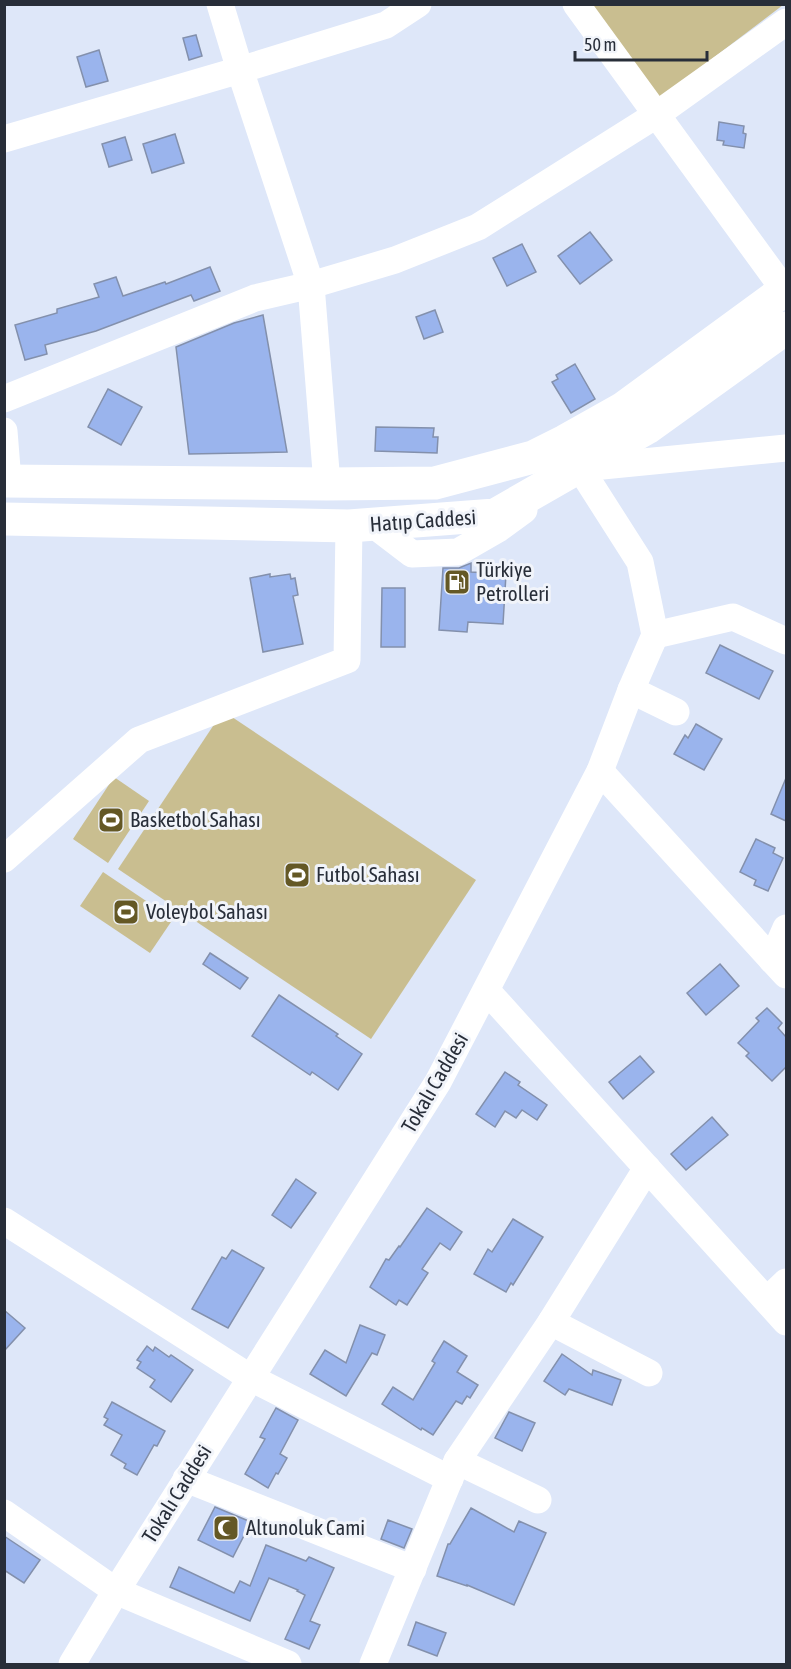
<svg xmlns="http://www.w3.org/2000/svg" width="791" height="1669" font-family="'Asap Condensed',sans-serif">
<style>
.green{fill:#c9be90}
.building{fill:#9ab4ed;stroke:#8390ac;stroke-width:1.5}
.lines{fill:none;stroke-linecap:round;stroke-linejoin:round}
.minor{stroke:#fff;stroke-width:27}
.major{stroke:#fff;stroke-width:33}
.labels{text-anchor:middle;stroke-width:6;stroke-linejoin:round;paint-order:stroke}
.street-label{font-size:21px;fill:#282e39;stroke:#f1f4fa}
.poi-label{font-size:21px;fill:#282e39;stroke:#f1f4fa;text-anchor:start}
</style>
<rect width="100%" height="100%" fill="#dee7f9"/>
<g class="green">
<polygon points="589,5 783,5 659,99"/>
<polygon points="223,711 476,880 371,1039 118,869"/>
<polygon points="114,777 149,801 108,863 73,839"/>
<polygon points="103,872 173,919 150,953 80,906"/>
</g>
<g class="building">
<polygon points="196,35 202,56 189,60 183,38"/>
<polygon points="99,50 108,81 86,87 77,57"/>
<polygon points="719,122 744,126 743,133 746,134 744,148 723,145 724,141 717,140"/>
<polygon points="175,134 184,163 152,173 143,144"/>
<polygon points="125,137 132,160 109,167 102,144"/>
<polygon points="590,232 612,260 580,284 558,256"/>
<polygon points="522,244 536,272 507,286 493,258"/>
<polygon points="210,267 220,291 194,301 191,295 96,331 45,345 47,354 25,360 15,325 57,313 57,309 99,297 94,284 116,277 123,296 165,282 166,284"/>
<polygon points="435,310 443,332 424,339 416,317"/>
<polygon points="263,315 287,452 189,454 176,347 234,323"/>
<polygon points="575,364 595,399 571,413 552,382 558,379 556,375"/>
<polygon points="108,389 142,407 121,445 88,427"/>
<polygon points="376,427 434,428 433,437 438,437 437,453 375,451"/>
<polygon points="471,563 471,572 506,574 503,624 468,622 467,632 439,630 443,568 459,568"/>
<polygon points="270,574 270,577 290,574 291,579 295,578 298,595 293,596 303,644 263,652 250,578"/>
<polygon points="382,588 405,588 405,647 381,647"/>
<polygon points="720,645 773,671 759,699 706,673"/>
<polygon points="696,724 722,739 704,770 674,754 685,735 688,738"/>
<polygon points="786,778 786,821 771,814"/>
<polygon points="756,839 775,848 773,853 783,858 768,891 754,885 756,880 740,872"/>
<polygon points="210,953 248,978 240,989 203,964"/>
<polygon points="720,964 739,986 706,1015 687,993"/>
<polygon points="279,995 338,1034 336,1036 362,1054 338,1090 312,1072 310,1075 252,1036"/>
<polygon points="767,1008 782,1023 778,1028 786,1037 786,1067 772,1081 746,1056 749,1053 738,1043 759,1021 756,1018"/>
<polygon points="640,1056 654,1072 623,1099 609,1082"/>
<polygon points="505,1072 520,1082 518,1085 547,1105 537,1120 522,1110 516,1118 505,1111 495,1127 476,1114"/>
<polygon points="712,1117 728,1135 686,1170 671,1154"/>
<polygon points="296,1179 316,1193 291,1228 272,1215"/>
<polygon points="427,1208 462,1232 450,1250 440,1243 422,1269 428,1273 407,1305 399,1300 396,1305 370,1287 386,1259 389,1260 399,1246 400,1247"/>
<polygon points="513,1219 543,1237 513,1285 511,1283 506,1292 474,1274 488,1249 492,1252"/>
<polygon points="232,1250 264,1268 228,1328 192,1309 222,1257 226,1259"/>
<polygon points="4,1310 25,1328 4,1351"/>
<polygon points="360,1325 385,1335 377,1355 372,1353 346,1396 310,1374 325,1350 346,1363"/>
<polygon points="444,1341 467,1356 457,1372 478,1385 470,1398 467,1396 462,1404 456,1401 433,1435 422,1428 421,1430 382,1404 393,1387 413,1400 435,1363 432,1361"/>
<polygon points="147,1346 153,1351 155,1347 169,1357 171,1355 193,1370 171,1402 150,1387 155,1380 137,1368 141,1362 137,1360"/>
<polygon points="562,1354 592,1375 593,1370 621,1380 612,1405 569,1389 565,1395 544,1381"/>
<polygon points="112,1402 165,1431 157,1446 154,1445 137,1475 124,1468 126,1464 111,1455 122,1435 104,1425 108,1419 104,1417"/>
<polygon points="276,1408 298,1420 280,1454 287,1458 278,1474 276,1473 268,1488 245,1474 265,1439 260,1437"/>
<polygon points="509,1412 535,1423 522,1451 495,1438"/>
<polygon points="215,1507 251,1522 233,1557 198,1540"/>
<polygon points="471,1508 514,1532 519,1521 546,1533 514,1605 467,1585 467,1586 437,1576 448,1544 450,1544"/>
<polygon points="388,1520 412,1529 404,1548 381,1539"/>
<polygon points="4,1536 40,1560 24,1583 4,1570"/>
<polygon points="266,1545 306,1561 309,1557 334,1568 310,1621 320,1625 309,1649 285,1639 305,1595 297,1591 298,1590 269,1578 250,1621 170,1587 179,1567 234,1593 240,1581 250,1586"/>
<polygon points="416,1622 446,1633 437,1656 408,1645"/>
</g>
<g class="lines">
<g class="minor">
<polyline points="220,4 240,70 386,25 418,4"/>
<polyline points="576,4 785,291"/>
<polyline points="4,139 240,70 311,285 327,484"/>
<polyline points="4,399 255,298 311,285 395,260 478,227 656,115 786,22"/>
<polyline points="4,431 8,481"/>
<polyline points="582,468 786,448"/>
<polyline points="374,525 412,554 458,552 498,529 524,510"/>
<polyline points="655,635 733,617 786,641"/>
<polyline points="631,690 676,712"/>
<polyline points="600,771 786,975"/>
<polyline points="4,859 139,740 347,660 349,526"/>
<polyline points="772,960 786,928"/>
<polyline points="487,991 786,1322"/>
<polyline points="4,1221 251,1378 450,1479"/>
<polyline points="767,1300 786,1282"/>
<polyline points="551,1322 649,1373"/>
<polyline points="457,1461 538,1500"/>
<polyline points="186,1479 413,1569"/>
<polyline points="4,1513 116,1591 288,1664"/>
<polyline points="72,1664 116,1591 438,1082 600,771 631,690 655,635 640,562 580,468"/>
<polyline points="373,1664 457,1461 551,1322 647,1168"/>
</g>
<g class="major">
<polyline points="4,481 327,484 435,483 533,457 565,441 622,409 786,289"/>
<polyline points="4,519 349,526 495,515 647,428 786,328"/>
</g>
</g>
<defs>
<g id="fuel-square" transform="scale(1.35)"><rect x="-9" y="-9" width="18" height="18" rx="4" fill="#645825" stroke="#f1f4fa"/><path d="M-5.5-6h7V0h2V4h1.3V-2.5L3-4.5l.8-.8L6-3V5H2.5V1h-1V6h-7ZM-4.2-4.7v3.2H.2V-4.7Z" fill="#fff"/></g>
<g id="stadium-square" transform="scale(1.35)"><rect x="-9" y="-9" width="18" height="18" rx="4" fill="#645825" stroke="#f1f4fa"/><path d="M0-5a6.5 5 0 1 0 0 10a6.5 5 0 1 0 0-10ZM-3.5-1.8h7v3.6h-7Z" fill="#fff"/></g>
<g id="mosque-square" transform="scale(1.35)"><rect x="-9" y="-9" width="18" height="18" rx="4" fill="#645825" stroke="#f1f4fa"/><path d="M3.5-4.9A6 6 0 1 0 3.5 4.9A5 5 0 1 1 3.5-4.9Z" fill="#fff"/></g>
</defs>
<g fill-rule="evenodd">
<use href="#fuel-square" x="457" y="582"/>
<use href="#stadium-square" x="111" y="820"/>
<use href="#stadium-square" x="297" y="875"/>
<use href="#stadium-square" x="126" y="912"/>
<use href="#mosque-square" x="226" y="1528"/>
</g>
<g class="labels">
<g class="street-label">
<text transform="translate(423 521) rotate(-4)" y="7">Hatıp Caddesi</text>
<text transform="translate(435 1083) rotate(-60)" y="7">Tokalı Caddesi</text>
<text transform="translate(177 1494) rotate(-58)" y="7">Tokalı Caddesi</text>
</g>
<g class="poi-label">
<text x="476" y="577">Türkiye<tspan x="476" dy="24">Petrolleri</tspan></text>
<text x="130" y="827">Basketbol Sahası</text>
<text x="316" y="882">Futbol Sahası</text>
<text x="146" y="919">Voleybol Sahası</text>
<text x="246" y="1535">Altunoluk Cami</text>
</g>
</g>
<rect width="791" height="1669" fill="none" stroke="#282e39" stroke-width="12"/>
<path d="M575 51v9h132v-9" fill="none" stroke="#282e39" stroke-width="3"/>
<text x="584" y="51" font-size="18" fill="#282e39" stroke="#f1f4fa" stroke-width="4.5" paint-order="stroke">50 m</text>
</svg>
